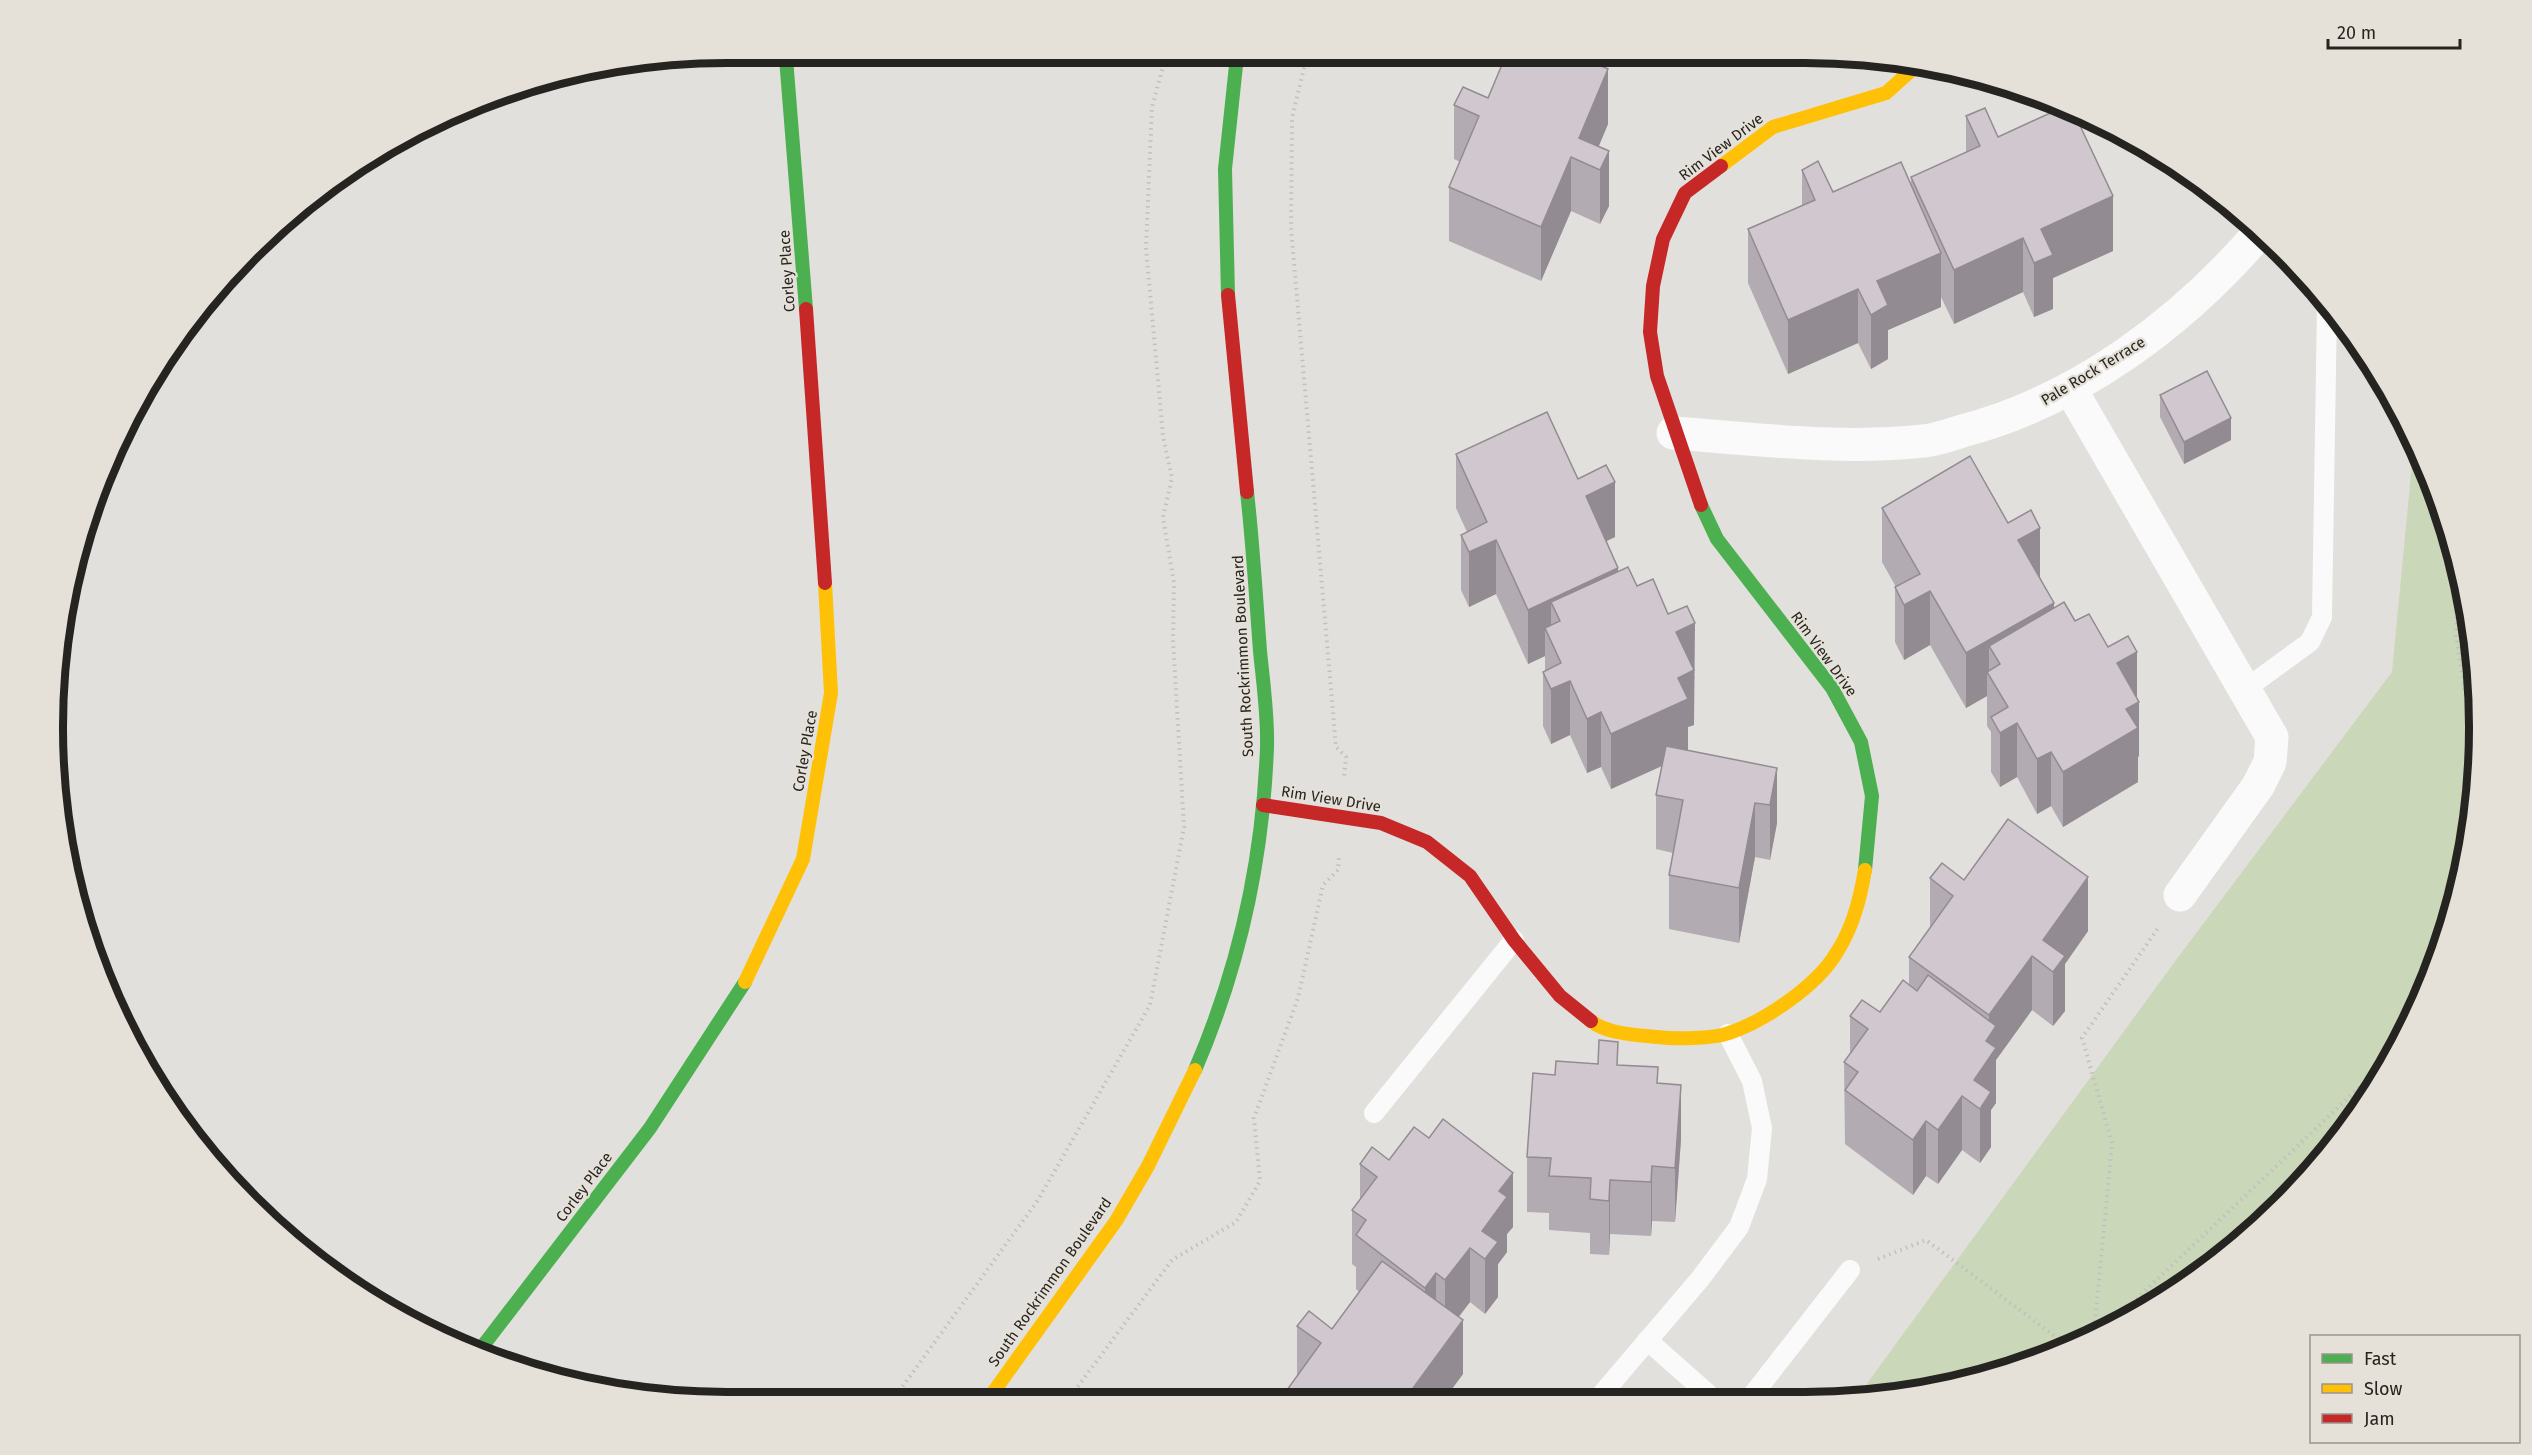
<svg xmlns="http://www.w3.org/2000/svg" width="2532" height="1455" font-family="'Fira Sans',sans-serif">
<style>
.green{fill:#cad7b8}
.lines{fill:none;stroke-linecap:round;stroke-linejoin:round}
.path{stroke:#c1c0bf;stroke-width:4;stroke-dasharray:1.5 4.5;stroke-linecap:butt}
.lane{stroke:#fbfafa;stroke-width:20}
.street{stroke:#fbfafa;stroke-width:33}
.fast{stroke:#4caf50;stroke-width:14}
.slow{stroke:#ffc107;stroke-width:14}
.jam{stroke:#c62828;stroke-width:14}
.wall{fill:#b3abb2}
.shaded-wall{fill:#928b91}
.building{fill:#d0c7cf;stroke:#928b91;stroke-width:1.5}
.labels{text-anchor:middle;stroke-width:4.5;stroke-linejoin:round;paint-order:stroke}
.street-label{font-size:15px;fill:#262421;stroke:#e6e1d8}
.rim{fill:none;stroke:#262421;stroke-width:8}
</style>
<rect width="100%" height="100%" fill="#e2e0dc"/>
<polygon class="green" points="2414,443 2428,469 2466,595 2479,727 2467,859 2428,985 2366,1102 2282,1205 2142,1312 2021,1367 1855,1400 2176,960 2392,672"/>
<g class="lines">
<g class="path">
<polyline points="1307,56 1292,118 1291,228 1336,747 1346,757 1344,777"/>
<polyline points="2456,563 2456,636 2476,762"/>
<polyline points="1878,1259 1926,1240 2060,1340 2080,1340"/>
<polyline points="2106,1328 2368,1079 2401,1037"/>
<polyline points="2094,1334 2112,1143 2082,1038 2158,928"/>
<polyline points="892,1401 1038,1200 1150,1005 1184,827 1173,640 1174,583 1163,517 1172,478 1163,436 1146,248 1152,107 1166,56"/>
<polyline points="1067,1401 1172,1260 1236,1222 1260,1181 1254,1118 1298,998 1323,885 1338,870 1339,856"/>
</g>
<g class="lane">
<polyline points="2244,690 2310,642 2322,617 2327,306"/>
<polyline points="1374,1113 1514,940"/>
<polyline points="1647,1340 1716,1401"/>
<polyline points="1596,1401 1700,1279 1739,1227 1757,1179 1762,1128 1752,1081 1728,1034"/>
<polyline points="1748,1401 1850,1270"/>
</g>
<g class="street">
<polyline points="2070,388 2272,737 2270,762 2258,786 2180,895"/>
<path d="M 1673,433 C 1756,439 1840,450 1923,441 C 1936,440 1950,435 1962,431 C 2078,401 2183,322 2260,232"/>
</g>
<g class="fast">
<polyline points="786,58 806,309"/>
<polyline points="1228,295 1225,169 1237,56"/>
<polyline points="1701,505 1717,539 1832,688 1861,742 1872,796 1865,870"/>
<path d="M 1195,1070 C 1239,968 1263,857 1267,747 C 1268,715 1263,682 1260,651 C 1256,598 1253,545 1247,492"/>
<polyline points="479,1351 650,1128 745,982"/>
</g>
<g class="slow">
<polyline points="1721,166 1773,127 1886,93 1915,67"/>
<polyline points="745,982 803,859 831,693 825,583"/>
<path d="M 1591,1021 C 1607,1034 1637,1035 1657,1037 C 1674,1039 1713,1039 1729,1033 C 1765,1021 1818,985 1837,952 C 1853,927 1860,899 1865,870"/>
<polyline points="987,1401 1116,1221 1148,1166 1195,1070"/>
</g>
<g class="jam">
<polyline points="1228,295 1247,492"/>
<polyline points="806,309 825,583"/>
<polyline points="1701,505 1657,376 1650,332 1653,286 1663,239 1685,193 1721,166"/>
<polyline points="1263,805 1381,823 1427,842 1470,876 1514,940 1560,996 1591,1021"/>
</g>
</g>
<g class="wall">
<polygon points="1667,55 1689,55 1689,61 1669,65"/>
<polygon points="1454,105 1608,124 1598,147 1609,206 1600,224 1571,211 1541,281 1449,241 1449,187 1460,162 1454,159"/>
<polygon points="1966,116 1998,137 2113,251 2053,278 2053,309 2034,317 2023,292 1954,324 1941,297 1941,307 1888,330 1888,359 1871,369 1858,343 1788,374 1748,283 1748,229 1802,206 1802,170 1833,192 1911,184 1911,177 1966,152"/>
<polygon points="2160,395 2231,440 2184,464 2160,417"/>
<polygon points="1456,454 1578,479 1615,537 1606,541 1618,571 1637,586 1695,678 1694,678 1694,725 1688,727 1688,751 1777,768 1777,823 1770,860 1755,857 1739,943 1669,929 1669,875 1673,853 1656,849 1656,795 1662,766 1611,789 1601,767 1587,773 1570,735 1551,744 1543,726 1543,672 1545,671 1545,656 1528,664 1496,594 1469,607 1461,590 1461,535 1467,532 1456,508"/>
<polygon points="1882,508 2040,579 2054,608 2075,621 2137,697 2139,756 2138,757 2138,782 2063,827 2051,806 2037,814 2017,777 2000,787 1991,772 1991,732 1987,726 1987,696 1966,708 1930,645 1904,660 1895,642 1895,587 1896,587 1882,562"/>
<polygon points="1930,878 1964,880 2088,931 2065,964 2065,1011 2053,1026 2032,1010 1996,1060 1996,1103 1991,1110 1991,1147 1980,1163 1962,1150 1938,1184 1926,1176 1913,1195 1845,1144 1844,1062 1850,1054 1850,1016 1880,1012 1909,985 1909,957 1930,927"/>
<polygon points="1618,1065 1658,1083 1681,1139 1675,1222 1652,1221 1651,1236 1610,1234 1609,1255 1590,1254 1590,1233 1549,1230 1549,1213 1527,1212 1527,1157 1555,1075"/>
<polygon points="1389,1160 1513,1227 1507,1234 1507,1252 1498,1264 1498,1297 1485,1314 1470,1302 1459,1317 1463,1374 1443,1401 1279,1401 1297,1376 1297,1326 1332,1329 1359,1292 1356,1289 1356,1267 1352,1264 1352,1210 1360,1199 1360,1164"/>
</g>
<g class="shaded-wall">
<polygon points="1669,55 1689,55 1689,61 1669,65"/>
<polygon points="1608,69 1608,124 1591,165 1579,138"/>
<polygon points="1609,151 1609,206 1600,224 1600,170"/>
<polygon points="1571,157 1571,211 1541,281 1541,227"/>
<polygon points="2113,196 2113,251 2053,278 2053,309 2034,317 2034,263 2041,229"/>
<polygon points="2023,238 2023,292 1954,324 1954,270"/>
<polygon points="1941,253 1941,307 1888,330 1888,359 1871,369 1871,315 1877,281"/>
<polygon points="1858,289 1858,343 1788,374 1788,320"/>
<polygon points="2231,418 2231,440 2184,464 2184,442"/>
<polygon points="1615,482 1615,537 1586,551 1586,496"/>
<polygon points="2040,528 2040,582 2018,540"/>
<polygon points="1496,540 1496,594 1469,607 1469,552"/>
<polygon points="1618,568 1618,622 1560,621 1551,602 1551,641 1545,628 1545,656 1528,664 1528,610"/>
<polygon points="1930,591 1930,645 1904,660 1904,605"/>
<polygon points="2054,603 2054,657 2000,664 1989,646 1989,675 1987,672 1987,696 1966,708 1966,653"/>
<polygon points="1695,623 1694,725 1688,727 1688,754 1611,789 1611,734 1676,632"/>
<polygon points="2137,652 2137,703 2139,702 2139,756 2138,757 2138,782 2063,827 2063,772 2117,663"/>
<polygon points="1570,681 1570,735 1551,744 1551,689"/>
<polygon points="1601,712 1601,767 1587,773 1587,719"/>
<polygon points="2017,723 2017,777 2000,787 2000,733"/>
<polygon points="2051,752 2051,806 2037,814 2037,759"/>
<polygon points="1777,768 1777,823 1770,860 1770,805"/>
<polygon points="1755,803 1755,857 1739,943 1739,888"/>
<polygon points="2088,877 2088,931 2065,964 2065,1011 2053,1026 2053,972 2043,940"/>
<polygon points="2032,956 2032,1010 1996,1060 1996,1103 1991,1110 1991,1147 1980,1163 1980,1109 1974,1080 1986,1041 1989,1035 1989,1015"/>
<polygon points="1681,1085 1681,1139 1675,1222 1675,1168"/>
<polygon points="1962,1096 1962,1150 1938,1184 1938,1130"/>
<polygon points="1926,1121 1926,1176 1913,1195 1913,1140"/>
<polygon points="1652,1166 1652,1221 1651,1236 1651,1182"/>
<polygon points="1513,1173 1513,1227 1507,1234 1507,1252 1498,1264 1498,1297 1485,1314 1485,1259 1482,1231 1499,1191"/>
<polygon points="1610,1180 1610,1234 1609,1255 1609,1201"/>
<polygon points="1470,1248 1470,1302 1445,1334 1445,1280"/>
<polygon points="1436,1273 1436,1328 1425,1342 1425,1288"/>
<polygon points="1463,1320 1463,1374 1443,1401 1413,1401 1413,1388"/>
</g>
<g class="building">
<polygon points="1506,55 1576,55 1608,69 1579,138 1609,151 1600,170 1571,157 1541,227 1449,187 1479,116 1454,105 1463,87 1488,98"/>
<polygon points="1985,108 1998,137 2061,108 2075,115 2113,196 2041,229 2053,255 2034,263 2023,238 1954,270 1911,177 1980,146 1966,116"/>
<polygon points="1818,161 1833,192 1901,162 1941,253 1877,281 1888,305 1871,315 1858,289 1788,320 1748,229 1815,200 1802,170"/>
<polygon points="2207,371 2231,418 2184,442 2160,395"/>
<polygon points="1547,412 1578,479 1606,465 1615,482 1586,496 1618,568 1528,610 1496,540 1469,552 1461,535 1487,522 1456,454"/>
<polygon points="1970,456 2008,523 2031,510 2040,528 2018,540 2054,603 1966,653 1930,591 1904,605 1895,587 1920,574 1882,508"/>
<polygon points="1628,567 1637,586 1653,579 1668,614 1687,606 1695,623 1676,632 1694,670 1678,678 1688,699 1611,734 1601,712 1587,719 1570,681 1551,689 1543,672 1561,663 1545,628 1560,621 1551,602"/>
<polygon points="2064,602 2075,621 2089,614 2108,647 2128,636 2137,652 2117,663 2139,702 2126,709 2138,728 2063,772 2051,752 2037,759 2017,723 2000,733 1991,717 2008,707 1987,672 2000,664 1989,646"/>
<polygon points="1666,746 1777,768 1770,805 1755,803 1739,888 1669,875 1683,800 1656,795"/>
<polygon points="2008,819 2088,877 2043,940 2065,956 2053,972 2032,956 1989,1015 1909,957 1953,896 1930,878 1942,863 1964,880"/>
<polygon points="1928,975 1996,1026 1986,1041 1996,1048 1974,1080 1991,1092 1980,1109 1962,1096 1938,1130 1926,1121 1913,1140 1845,1090 1858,1072 1844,1062 1868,1029 1850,1016 1862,1000 1880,1012 1903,980 1917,991"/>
<polygon points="1599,1040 1618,1042 1617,1065 1658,1067 1657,1083 1681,1085 1675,1168 1652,1166 1651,1182 1610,1180 1609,1201 1590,1199 1591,1178 1549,1176 1551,1158 1527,1157 1533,1073 1555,1075 1556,1061 1598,1064"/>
<polygon points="1443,1119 1513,1173 1499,1191 1507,1197 1482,1231 1498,1242 1485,1259 1470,1248 1445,1280 1436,1273 1425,1288 1356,1235 1366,1220 1352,1210 1377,1177 1360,1164 1372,1147 1389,1160 1414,1127 1429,1138"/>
<polygon points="1382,1261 1463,1320 1413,1388 1431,1401 1279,1401 1321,1343 1297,1326 1309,1311 1332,1329"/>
</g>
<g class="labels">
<g class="street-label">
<text transform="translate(1721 147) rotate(-37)" y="5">Rim View Drive</text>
<text transform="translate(787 271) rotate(-94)" y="5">Corley Place</text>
<text transform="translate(2093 371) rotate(-31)" y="5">Pale Rock Terrace</text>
<text transform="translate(1824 654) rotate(54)" y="5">Rim View Drive</text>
<text transform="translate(1243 656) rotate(-93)" y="5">South Rockrimmon Boulevard</text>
<text transform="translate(805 751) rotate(-80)" y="5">Corley Place</text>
<text transform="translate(1331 799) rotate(9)" y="5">Rim View Drive</text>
<text transform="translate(584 1187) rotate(-53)" y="5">Corley Place</text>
<text transform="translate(1050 1282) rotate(-55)" y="5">South Rockrimmon Boulevard</text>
</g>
</g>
<path d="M0 0H2532V1455H0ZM727 63H1805A664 664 0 0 1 2469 727V728A664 664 0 0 1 1805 1392H727A664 664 0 0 1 63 728V727A664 664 0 0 1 727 63Z" fill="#e6e1d8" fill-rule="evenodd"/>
<path class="rim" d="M727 63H1805A664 664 0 0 1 2469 727V728A664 664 0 0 1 1805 1392H727A664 664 0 0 1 63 728V727A664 664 0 0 1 727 63Z"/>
<rect x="2310" y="1335" width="210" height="108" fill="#e6e1d8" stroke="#99958f" stroke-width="1.5"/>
<rect x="2322" y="1354" width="30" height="9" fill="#4caf50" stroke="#99958f" stroke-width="1.5"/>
<text x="2364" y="1365" font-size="18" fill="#262421">Fast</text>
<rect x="2322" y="1384" width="30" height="9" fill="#ffc107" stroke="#99958f" stroke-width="1.5"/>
<text x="2364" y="1395" font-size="18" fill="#262421">Slow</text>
<rect x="2322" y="1414" width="30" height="9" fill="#c62828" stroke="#99958f" stroke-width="1.5"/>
<text x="2364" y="1425" font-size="18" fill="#262421">Jam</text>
<path d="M2328 39v9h132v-9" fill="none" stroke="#262421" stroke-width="3"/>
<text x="2337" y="39" font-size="18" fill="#262421" stroke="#e6e1d8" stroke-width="4.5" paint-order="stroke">20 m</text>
</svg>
